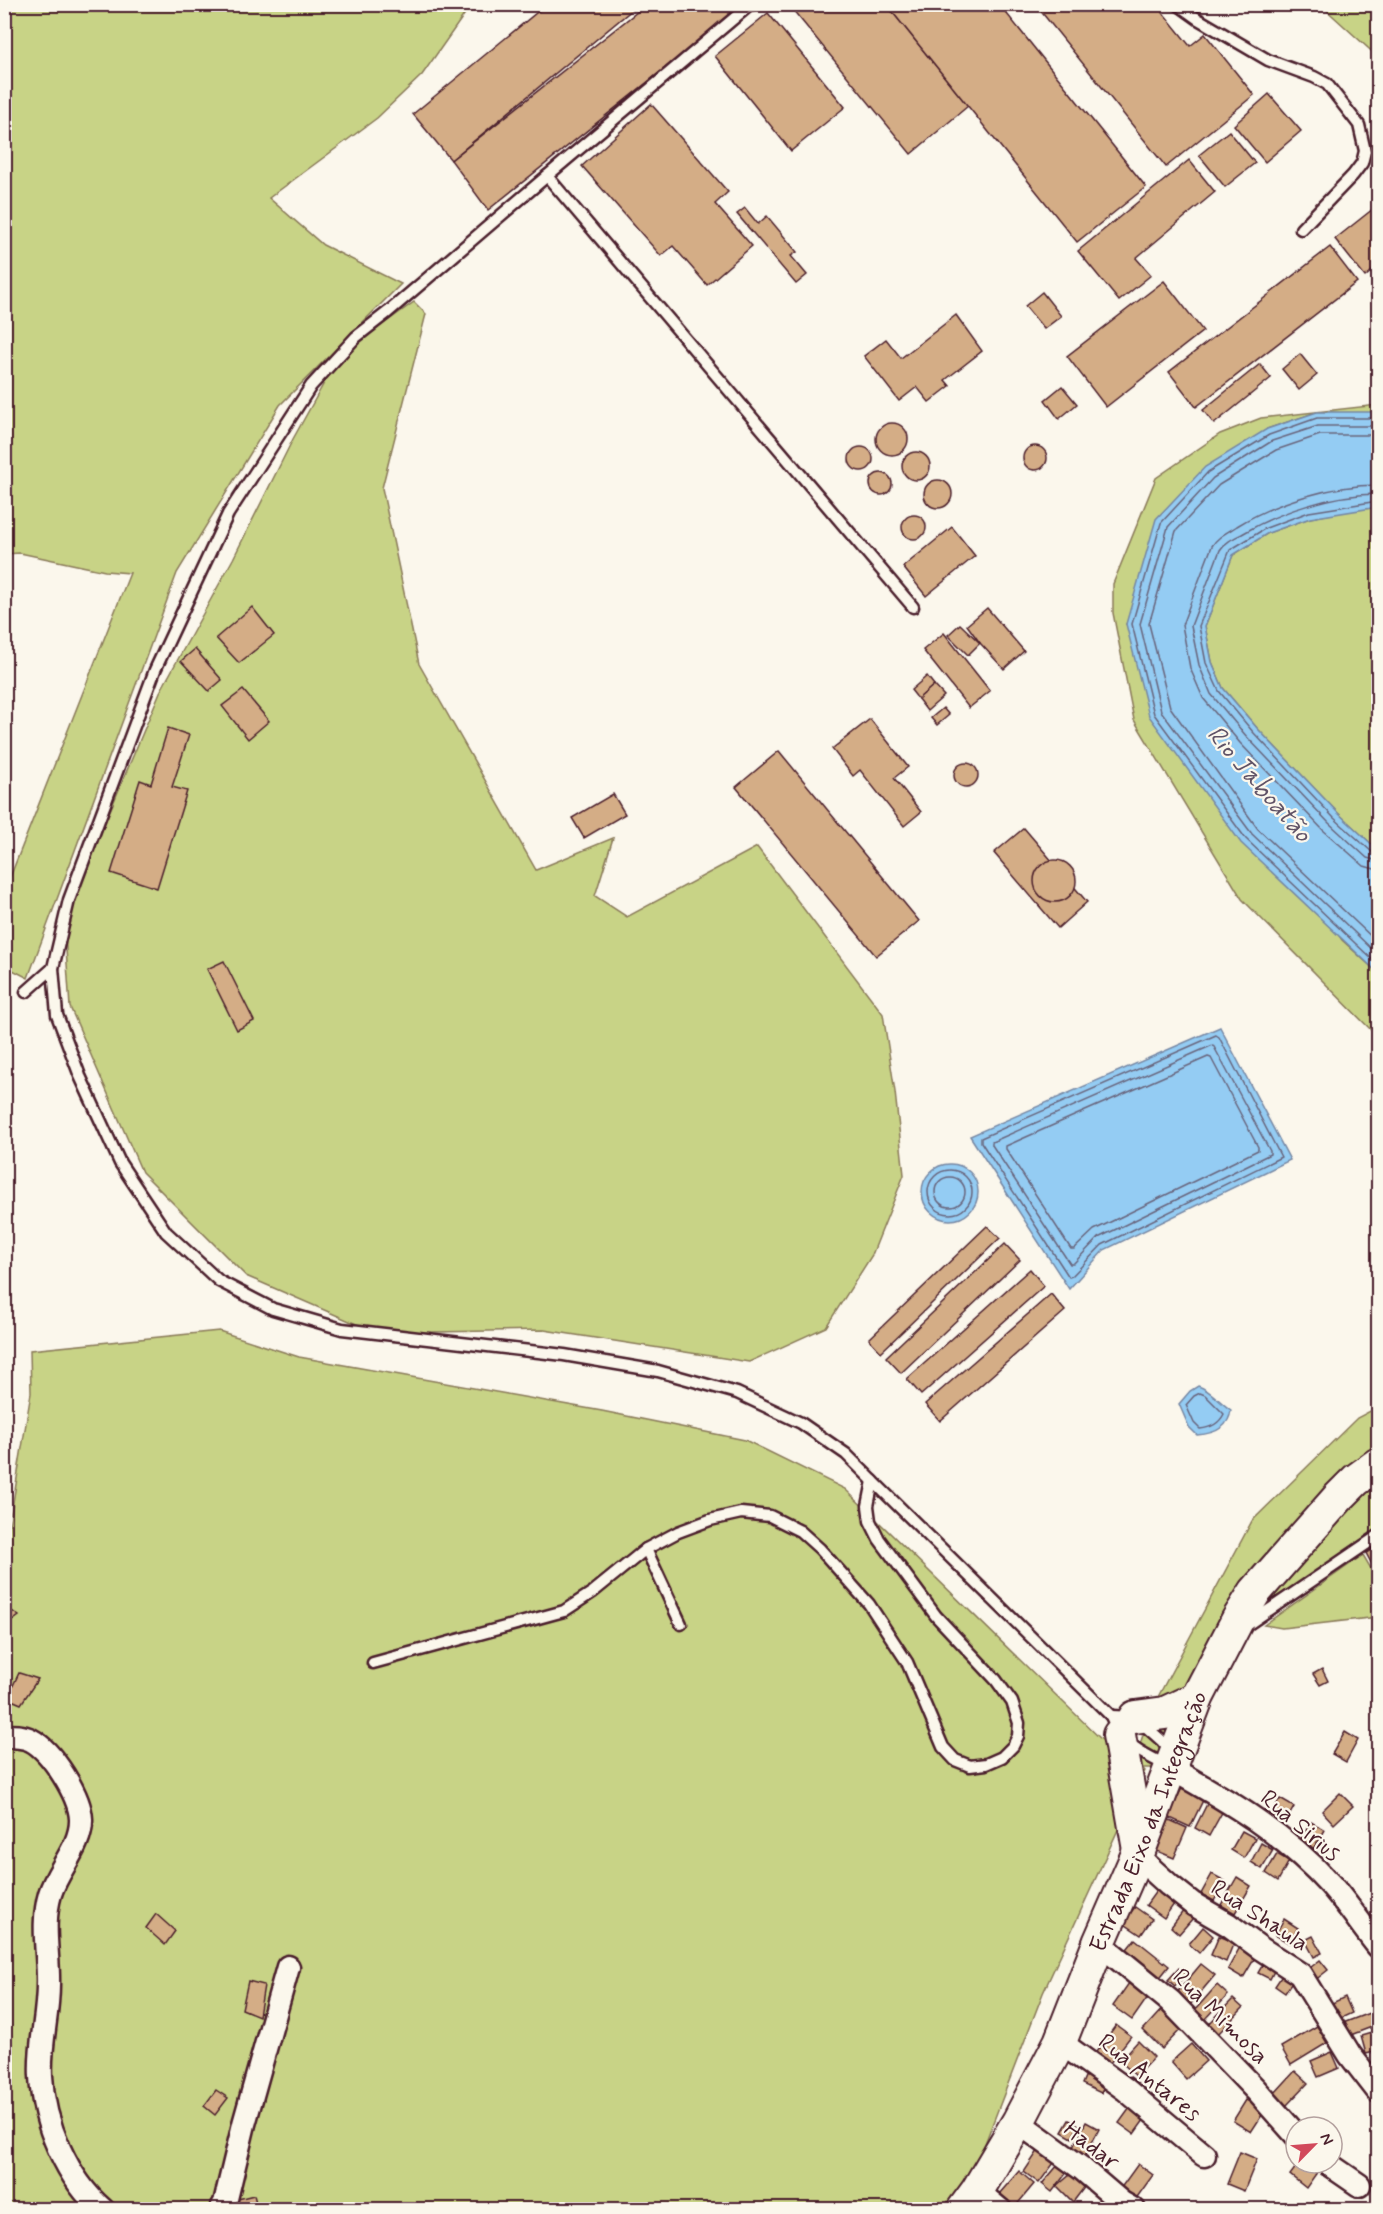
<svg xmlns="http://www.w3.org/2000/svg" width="1383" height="2214" font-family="Mynerve,sans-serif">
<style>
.green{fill:#c8d386;stroke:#897958;stroke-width:1.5}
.water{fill:#94ccf3;stroke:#7687a3;stroke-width:1.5}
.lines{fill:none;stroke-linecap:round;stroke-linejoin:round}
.shore{stroke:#68647b;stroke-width:1.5}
.building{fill:#d4ad86;stroke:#4a1f2b;stroke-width:1.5}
.service-casing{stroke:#4a1f2b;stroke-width:15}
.minor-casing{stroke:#4a1f2b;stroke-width:27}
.secondary-casing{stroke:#4a1f2b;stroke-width:36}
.service{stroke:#fbf7ec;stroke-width:10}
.minor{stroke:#fbf7ec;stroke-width:22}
.secondary{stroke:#fbf7ec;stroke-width:32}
.labels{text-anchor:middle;stroke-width:4.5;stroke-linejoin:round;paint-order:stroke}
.street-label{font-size:24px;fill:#4a1f2b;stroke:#fbf7ec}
.water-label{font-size:26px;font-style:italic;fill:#605367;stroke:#fbf7ec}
</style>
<rect width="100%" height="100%" fill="#fbf7ec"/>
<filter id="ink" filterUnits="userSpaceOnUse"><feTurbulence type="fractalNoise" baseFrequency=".0167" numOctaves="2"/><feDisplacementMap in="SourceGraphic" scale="12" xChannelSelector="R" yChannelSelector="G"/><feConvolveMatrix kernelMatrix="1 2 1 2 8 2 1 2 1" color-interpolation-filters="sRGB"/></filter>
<g filter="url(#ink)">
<g class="green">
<polygon points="6,5 471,5 422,75 377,118 269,198 323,245 401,284 280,405 177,573 28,978 5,966 5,890 130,573 105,571 20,553 5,554 4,7"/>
<polygon points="1320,5 1378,5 1378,57 1322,6"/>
<polygon points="414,302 426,314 382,488 419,664 536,870 613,838 595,896 627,917 757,847 883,1014 895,1092 904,1175 872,1255 826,1327 749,1362 544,1330 377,1333 246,1276 142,1172 70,1007 64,920 160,692 233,559 293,439 339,356"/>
<polygon points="1378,405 1378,414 1317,412 1267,429 1126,624 1342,940 1378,973 1378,1037 1242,899 1134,720 1113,613 1113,584 1156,478 1220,434 1261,418"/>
<polygon points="1369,507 1378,507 1378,850 1338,813 1257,728 1223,688 1212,662 1205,626 1233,555 1268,533 1310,518"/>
<polygon points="219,1331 299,1357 602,1411 745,1440 845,1489 1106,1744 1134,1763 1151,1710 1252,1521 1357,1418 1378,1407 1378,1464 1277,1567 1170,1768 1142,1768 1145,1771 1043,1993 974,2172 947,2209 5,2210 4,1557 31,1393 30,1350"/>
<path d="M 1378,1481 L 1378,1529 L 1263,1609 C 1295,1565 1333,1511 1378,1481 Z"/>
<polygon points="1363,1555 1373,1572 1378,1569 1378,1617 1282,1628 1264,1625"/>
</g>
<g class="water">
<polygon points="1317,412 1378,412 1378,507 1310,518 1268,533 1233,555 1205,626 1212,662 1223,688 1257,728 1338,813 1378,850 1378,973 1241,843 1149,716 1126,624 1156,519 1205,467 1267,429"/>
<polygon points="1220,1027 1290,1160 1104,1250 1069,1289 970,1136"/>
<circle cx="950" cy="1192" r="28"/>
<path d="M 1198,1386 C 1211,1390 1219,1402 1231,1410 C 1229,1428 1213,1434 1197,1435 L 1189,1427 L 1179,1404 L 1190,1391 Z"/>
</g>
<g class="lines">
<g class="shore">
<polyline points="1378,418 1317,418 1269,435 1208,472 1161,523 1132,624 1154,714 1246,839 1378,965"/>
<polyline points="1378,426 1318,426 1272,441 1213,478 1168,527 1140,624 1161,711 1252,834 1378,955"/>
<polyline points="1378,435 1320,435 1276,450 1219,485 1176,531 1149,624 1170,707 1258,829 1378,943"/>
<path d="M 1378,485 C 1332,485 1276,502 1237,526 C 1228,532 1218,536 1212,546 L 1182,625 L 1190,668 L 1203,698 L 1240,743 L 1323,830 L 1364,866 L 1378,870"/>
<path d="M 1378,494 C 1334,494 1280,511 1242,534 C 1234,538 1225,542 1220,550 L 1191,626 L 1199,665 L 1211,694 L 1247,737 L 1329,823 L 1367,858 L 1378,861"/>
<polyline points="1378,501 1309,512 1266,528 1230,550 1199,626 1206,663 1219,691 1253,732 1334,818 1372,852 1378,854"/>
<polygon points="1216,1035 1219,1037 1281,1157 1102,1245 1072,1276 1069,1277 981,1142 981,1138"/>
<polygon points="1213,1045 1270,1151 1270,1154 1098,1238 1073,1264 1070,1264 992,1145 992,1142"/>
<polygon points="1208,1057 1211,1058 1258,1147 1258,1150 1094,1230 1074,1249 1071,1249 1006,1149 1006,1146"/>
<circle cx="950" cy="1192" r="22"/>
<circle cx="950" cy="1192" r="15"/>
<path d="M 1200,1393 L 1205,1395 L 1224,1414 C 1219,1424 1211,1428 1200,1429 L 1194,1423 L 1186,1405 L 1194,1396 Z"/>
</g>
</g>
<g class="building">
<polygon points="547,4 639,4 451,160 413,114"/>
<polygon points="647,4 745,4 488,210 451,160"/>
<polygon points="788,4 886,4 968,106 911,154"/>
<polygon points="886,4 999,4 1146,187 1077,242"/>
<polygon points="1035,4 1156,4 1190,46 1205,34 1254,95 1166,167"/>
<polygon points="768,13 845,107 791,151 715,56"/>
<polygon points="1269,94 1301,131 1265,162 1234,125"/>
<polygon points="651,104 728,192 715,204 752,246 707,285 673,246 661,256 582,166"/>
<polygon points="1229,131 1255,163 1225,187 1199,155"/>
<polygon points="1189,160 1215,192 1136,258 1151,275 1119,301 1078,251"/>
<polygon points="1378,205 1378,266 1365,277 1335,239"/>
<polygon points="745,208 758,224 767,216 797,252 791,256 807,275 796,284 737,214"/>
<polygon points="1330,247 1357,282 1196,407 1169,372"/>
<polygon points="1164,281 1203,331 1106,407 1067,356"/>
<polygon points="1042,292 1061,316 1044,329 1025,306"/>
<polygon points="956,315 982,351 945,380 950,386 929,402 917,387 899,401 864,356 886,339 901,358"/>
<polygon points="1300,354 1317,375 1299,390 1282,369"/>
<polygon points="1260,364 1271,378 1214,424 1203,410"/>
<polygon points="1062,386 1077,404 1059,419 1045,400"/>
<circle cx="892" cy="439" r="16"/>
<circle cx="1035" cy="458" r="12"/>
<circle cx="861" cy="459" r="12"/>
<circle cx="916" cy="466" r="14"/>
<circle cx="881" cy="484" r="11"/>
<circle cx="938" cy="494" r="14"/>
<circle cx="914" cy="527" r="12"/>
<polygon points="952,527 975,556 926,596 903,567"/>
<polygon points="252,607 274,635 239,663 216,638"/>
<polygon points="987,608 1024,651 1004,669 980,643 967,625"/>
<polygon points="960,624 980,643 968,655 948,635"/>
<polygon points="944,633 990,691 969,708 923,650"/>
<polygon points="195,649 222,680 209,691 181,661"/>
<polygon points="927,676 934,685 918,699 911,690"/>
<polygon points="934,685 944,696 927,711 918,699"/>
<polygon points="243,690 269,721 248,739 222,706"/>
<polygon points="943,708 949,715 937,725 931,718"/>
<polygon points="870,719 908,767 894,778 921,812 904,826 860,770 853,776 832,749"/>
<polygon points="168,728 189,735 172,787 187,791 157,888 111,873 140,780 151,784"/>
<polygon points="779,751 919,921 876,956 736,787"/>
<circle cx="966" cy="775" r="12"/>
<polygon points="613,794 625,814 584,838 572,818"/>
<polygon points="1024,828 1087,902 1058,928 994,853"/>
<circle cx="1055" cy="881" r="21"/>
<polygon points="224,961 254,1021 237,1030 207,969"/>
<polygon points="987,1226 1000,1238 881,1352 869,1339"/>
<polygon points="1005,1244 1020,1260 901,1373 886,1357"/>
<polygon points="1030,1269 1044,1286 921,1395 907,1379"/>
<polygon points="1051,1294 1065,1311 940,1421 925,1404"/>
<polygon points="1378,1546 1378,1565 1374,1568 1366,1553"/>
<polygon points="9,1609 19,1616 4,1627 4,1612"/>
<polygon points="1322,1669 1328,1681 1320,1685 1313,1674"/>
<polygon points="19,1673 38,1679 21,1704 7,1698"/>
<polygon points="1345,1732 1358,1740 1346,1762 1332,1754"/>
<polygon points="1185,1782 1207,1792 1190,1827 1168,1817"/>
<polygon points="1340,1793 1353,1806 1334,1824 1322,1811"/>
<polygon points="1210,1798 1225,1807 1209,1836 1195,1828"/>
<polygon points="1280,1799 1294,1807 1282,1828 1268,1820"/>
<polygon points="1163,1817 1187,1828 1174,1858 1150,1848"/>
<polygon points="1311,1822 1325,1830 1309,1857 1295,1849"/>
<polygon points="1242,1831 1255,1838 1244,1858 1231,1850"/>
<polygon points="1261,1843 1273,1850 1262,1869 1251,1862"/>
<polygon points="1277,1854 1289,1861 1278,1881 1266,1873"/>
<polygon points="1212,1874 1225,1881 1214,1901 1201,1894"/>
<polygon points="1237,1877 1251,1886 1235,1913 1221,1905"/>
<polygon points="1159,1887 1177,1900 1164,1918 1146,1905"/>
<polygon points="1135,1907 1152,1919 1141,1935 1123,1923"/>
<polygon points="1184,1910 1193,1918 1179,1934 1171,1927"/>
<polygon points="156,1914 175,1931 165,1945 146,1928"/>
<polygon points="1284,1919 1298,1928 1289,1943 1275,1935"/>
<polygon points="1203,1927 1213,1936 1199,1953 1189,1944"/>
<polygon points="1219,1936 1234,1942 1226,1962 1211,1955"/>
<polygon points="1313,1936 1322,1953 1314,1957 1305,1940"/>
<polygon points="1135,1939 1169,1966 1158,1980 1124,1953"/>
<polygon points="1240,1947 1256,1956 1243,1978 1228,1969"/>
<polygon points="1266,1959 1277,1965 1270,1979 1258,1973"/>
<polygon points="1320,1960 1328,1970 1314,1981 1306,1971"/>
<polygon points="1201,1964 1215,1975 1189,2006 1175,1995"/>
<polygon points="1179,1968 1186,1974 1175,1986 1168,1980"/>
<polygon points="1283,1974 1293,1981 1285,1993 1275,1986"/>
<polygon points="248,1981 264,1985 259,2016 242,2009"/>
<polygon points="1129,1983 1148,1997 1132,2020 1113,2006"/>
<polygon points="1217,1985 1228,1995 1205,2020 1195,2010"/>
<polygon points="1345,1997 1352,2013 1337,2020 1330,2004"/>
<polygon points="1233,1999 1243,2008 1217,2035 1207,2026"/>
<polygon points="1163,2008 1183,2027 1162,2049 1143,2030"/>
<polygon points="1372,2012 1377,2025 1348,2036 1343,2023"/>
<polygon points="1116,2025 1131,2036 1110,2063 1096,2052"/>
<polygon points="1317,2026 1327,2043 1291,2065 1281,2047"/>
<polygon points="1378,2031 1378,2051 1366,2054 1361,2036"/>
<polygon points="1138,2041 1154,2057 1136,2076 1120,2061"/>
<polygon points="1191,2044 1206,2061 1186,2079 1171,2062"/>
<polygon points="1332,2052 1339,2068 1318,2077 1311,2061"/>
<polygon points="1295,2071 1308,2083 1286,2106 1274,2094"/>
<polygon points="1087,2072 1107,2081 1101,2093 1082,2084"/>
<polygon points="216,2090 228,2098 215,2115 204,2106"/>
<polygon points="1246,2100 1264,2112 1251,2132 1233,2121"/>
<polygon points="1132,2105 1147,2116 1134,2134 1119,2123"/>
<polygon points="1069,2120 1079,2125 1072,2138 1062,2132"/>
<polygon points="1086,2122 1099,2129 1084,2158 1071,2151"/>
<polygon points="1044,2142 1060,2155 1039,2183 1024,2172"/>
<polygon points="1240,2152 1257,2159 1244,2191 1227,2184"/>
<polygon points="1064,2158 1074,2163 1052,2192 1042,2184"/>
<polygon points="1299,2163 1308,2163 1318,2171 1306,2188 1290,2175"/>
<polygon points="1138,2164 1153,2175 1135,2200 1120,2189"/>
<polygon points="1078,2168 1092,2177 1073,2202 1057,2186"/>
<polygon points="1019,2171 1034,2184 1015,2207 999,2194"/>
<polygon points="254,2195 258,2210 231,2210 230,2201"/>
</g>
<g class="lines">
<g class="service-casing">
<g id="service">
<path d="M 751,4 L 547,176 L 388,312 L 356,337 L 311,386 L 228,514 L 155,670 L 69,900 L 53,968 L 57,1015 L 80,1076 L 120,1163 L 166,1232 L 219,1281 L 273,1309 L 342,1329 L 564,1355 L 658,1371 L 737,1393 L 801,1423 L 846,1454 L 873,1481 L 1111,1716 C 1121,1744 1143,1754 1168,1766"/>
<polyline points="1177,4 1198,19 1268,60 1314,77 1327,84 1359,125 1365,151 1362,163 1353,175 1301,229"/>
<polyline points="547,176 913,607"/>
<polyline points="26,992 53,968"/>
<polyline points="646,1549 681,1624"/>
<polyline points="1247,1625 1378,1536"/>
<polyline points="373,1663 564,1611 593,1592 646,1549 678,1532 710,1520 741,1513 770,1516 800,1531 820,1549 869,1604 907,1662 943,1747 955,1760 970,1766 986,1764 1002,1757 1013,1746 1018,1736 1019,1723 1012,1702 996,1680 936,1616 879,1539 870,1521 868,1506 873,1481"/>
<polyline points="1111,1716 1135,1717 1162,1741 1171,1752"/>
</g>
</g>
<g class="minor-casing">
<g id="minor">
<path d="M 4,1736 C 13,1736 23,1736 31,1740 C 52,1751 80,1796 81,1819 C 82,1846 57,1870 50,1894 C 41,1925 49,1955 48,1985 C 48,2016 39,2046 41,2076 C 43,2123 67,2179 103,2210"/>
<path d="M 1170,1768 C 1229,1801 1284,1833 1330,1884 C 1347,1903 1362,1926 1378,1946"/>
<polyline points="1137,1856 1169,1885 1193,1904 1229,1925 1260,1948 1300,1974 1350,2055 1378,2091"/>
<polyline points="1099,1943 1170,2001 1256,2090 1296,2135"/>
<polyline points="1060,2042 1125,2089 1204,2155"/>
<polyline points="1018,2122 1081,2168 1122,2203 1134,2210"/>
<polyline points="1327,2163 1359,2185"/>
<polyline points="977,2191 1000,2210"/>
<polyline points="221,2210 225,2203 244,2124 288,1967"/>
</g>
</g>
<g class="secondary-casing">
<g id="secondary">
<polyline points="1135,1717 1165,1713 1197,1698"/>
<polyline points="1119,1735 1139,1850"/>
<path id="s1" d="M 963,2210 L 977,2191 L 1018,2122 L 1060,2042 L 1099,1943 L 1137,1856 L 1197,1698 L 1238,1619 L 1255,1592 L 1338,1498 L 1356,1480 L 1378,1464"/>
</g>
</g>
<use href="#service" class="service"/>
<use href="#minor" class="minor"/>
<use href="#secondary" class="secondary"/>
</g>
</g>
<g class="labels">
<g class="street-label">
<text dy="8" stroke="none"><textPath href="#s1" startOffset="432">Estrada Eixo da Integração</textPath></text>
<text transform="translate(1301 1825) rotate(40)" y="8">Rua Sirius</text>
<text transform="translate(1260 1915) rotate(33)" y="8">Rua Shaula</text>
<text transform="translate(1221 2016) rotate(45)" y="8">Rua Mimosa</text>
<text transform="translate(1150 2077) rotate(39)" y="8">Rua Antares</text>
<text transform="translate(1092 2145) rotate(38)" y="8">Hadar</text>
</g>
<g class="water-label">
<text transform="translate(1260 783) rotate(49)" y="9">Rio Jaboatão</text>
</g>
</g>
<rect width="1383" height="2214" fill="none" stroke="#fbf7ec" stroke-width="24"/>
<rect x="12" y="12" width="1359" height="2190" fill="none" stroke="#4a1f2b" stroke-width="2" filter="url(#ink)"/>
<g transform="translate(1314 2145) rotate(65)"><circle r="28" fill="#fbf7ec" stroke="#b4a19f" stroke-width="1.5"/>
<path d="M0-4.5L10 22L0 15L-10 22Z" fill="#d1495b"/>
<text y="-9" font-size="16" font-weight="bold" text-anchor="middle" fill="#4a1f2b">N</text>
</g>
</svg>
